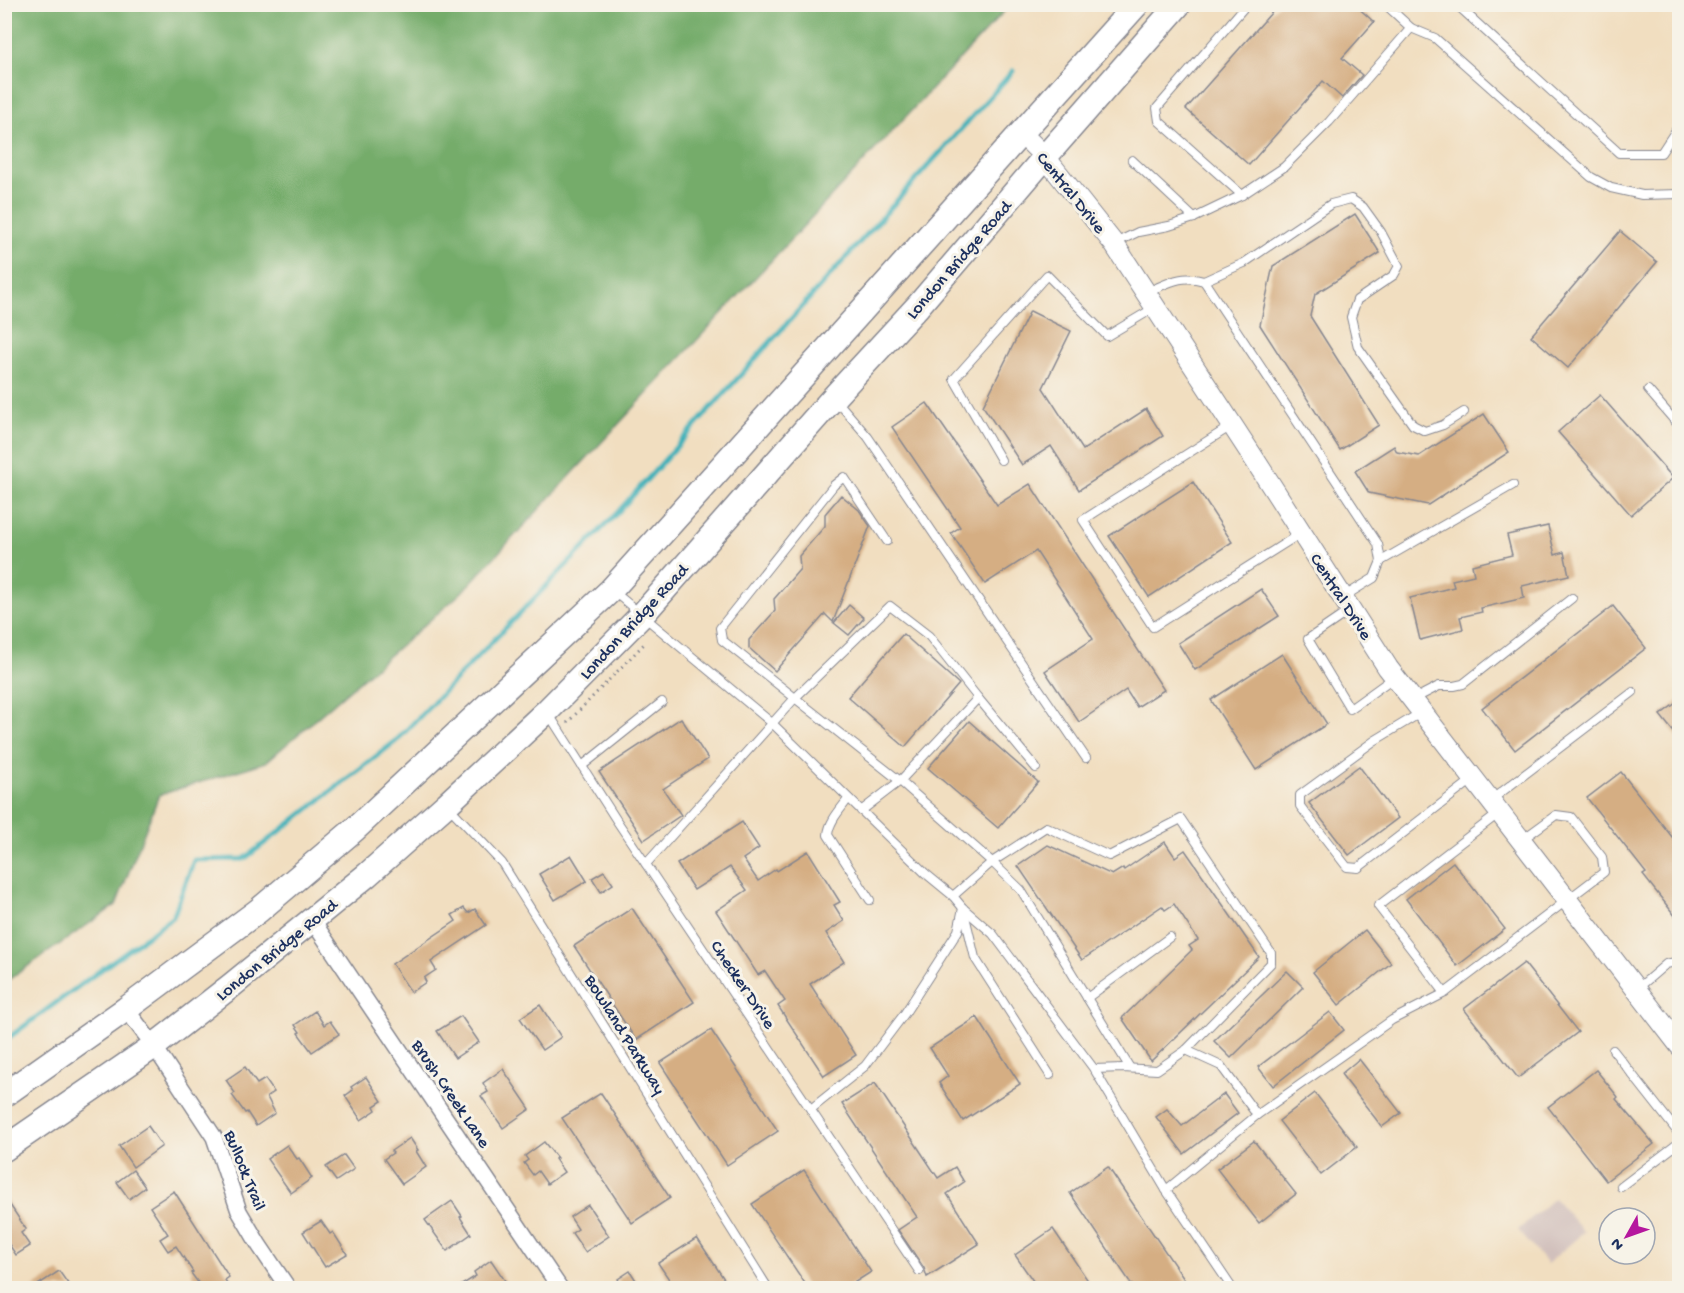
<svg xmlns="http://www.w3.org/2000/svg" width="1684" height="1293" font-family="'Gochi Hand',sans-serif">
<style>
.industrial{fill:#d1c0bc}
.forest{fill:#75ac6a;stroke:#486e64;stroke-width:1.5}
.lines{fill:none;stroke-linecap:round;stroke-linejoin:round}
.stream{stroke:#41b1b9;stroke-width:5}
.building{fill:#d5ae83}
.service-casing{stroke:#86868f;stroke-width:10}
.minor-casing{stroke:#86868f;stroke-width:18}
.tertiary-casing{stroke:#86868f;stroke-width:22}
.primary-casing{stroke:#86868f;stroke-width:27}
.path{stroke:#86868f;stroke-width:3;stroke-dasharray:1.5 4.5;stroke-linecap:butt}
.service{stroke:#fff;stroke-width:8}
.minor{stroke:#fff;stroke-width:15}
.tertiary{stroke:#fff;stroke-width:20}
.primary{stroke:#fff;stroke-width:24}
.labels{text-anchor:middle;stroke-width:6;stroke-linejoin:round;paint-order:stroke}
.street-label{font-size:18px;fill:#1b2f5e;stroke:#f7f3e8}
</style>
<rect width="100%" height="100%" fill="#f7f3e8"/>
<filter id="ink" filterUnits="userSpaceOnUse"><feTurbulence type="fractalNoise" baseFrequency=".0167" numOctaves="2"/><feDisplacementMap in="SourceGraphic" scale="12" xChannelSelector="R" yChannelSelector="G"/><feConvolveMatrix kernelMatrix="1 2 1 2 8 2 1 2 1" color-interpolation-filters="sRGB"/></filter>
<filter id="wash" filterUnits="userSpaceOnUse"><feTurbulence type="fractalNoise" baseFrequency=".008" numOctaves="4" result="noise"/><feDisplacementMap in="SourceGraphic" scale="24" xChannelSelector="R" yChannelSelector="G"/><feGaussianBlur stdDeviation="1.35" result="paint"/><feColorMatrix in="noise" values="0 0 0 0 0 0 0 0 0 0 0 0 0 0 0 0 0 1.4 0 .05"/><feComposite in="paint" operator="in"/></filter>
<g filter="url(#wash)">
<rect width="100%" height="100%" fill="#f1dec0"/>
<polygon class="industrial" points="1554,1198 1584,1232 1547,1264 1518,1230"/>
<polygon class="forest" points="5,4 1010,4 1010,5 460,594 266,762 159,795 116,905 5,982"/>
<g class="lines">
<polyline class="stream" points="4,1041 173,917 194,860 244,859 396,741 618,512 1013,71"/>
</g>
<g id="blocks">
<g class="building">
<polygon points="1279,4 1354,4 1374,22 1342,58 1362,75 1342,98 1323,81 1249,165 1186,109"/>
<polygon points="1355,214 1380,253 1315,294 1310,316 1379,425 1340,450 1260,325 1273,266"/>
<polygon points="1620,231 1657,262 1568,368 1531,336"/>
<polygon points="1030,311 1071,331 1043,388 1083,450 1146,409 1163,436 1079,490 1051,446 1022,465 983,406"/>
<polygon points="1600,395 1673,478 1631,515 1558,432"/>
<polygon points="927,403 997,505 1030,484 1164,690 1137,707 1126,690 1079,722 1045,671 1093,639 1036,551 985,584 951,533 960,527 892,427"/>
<polygon points="1484,414 1509,452 1428,505 1369,493 1355,471 1394,446 1397,452 1419,456"/>
<polygon points="1193,482 1232,542 1149,597 1109,536"/>
<polygon points="841,495 859,510 870,526 833,622 825,614 775,671 749,648 749,640 775,611 774,599 800,569 799,556 825,526 825,514"/>
<polygon points="1548,526 1555,555 1564,552 1569,575 1522,586 1524,598 1481,608 1482,612 1460,617 1463,629 1420,640 1410,598 1454,587 1452,580 1474,575 1472,565 1512,555 1507,535"/>
<polygon points="1261,589 1279,616 1195,670 1178,643"/>
<polygon points="849,605 864,618 849,635 834,623"/>
<polygon points="1613,606 1646,648 1515,750 1482,708"/>
<polygon points="903,634 959,684 905,747 848,697"/>
<polygon points="1282,654 1327,724 1256,770 1211,700"/>
<polygon points="1680,700 1680,740 1660,715"/>
<polygon points="681,718 708,759 663,789 681,815 644,840 599,772"/>
<polygon points="969,721 1038,782 998,828 928,768"/>
<polygon points="1359,766 1398,818 1349,855 1309,803"/>
<polygon points="1621,772 1680,847 1680,922 1643,875 1646,873 1587,798"/>
<polygon points="742,822 759,848 743,859 758,881 776,869 777,871 808,851 840,902 834,905 844,921 826,933 844,962 810,984 856,1055 824,1076 778,1006 785,1001 765,971 758,975 716,911 747,890 730,867 694,890 677,864"/>
<polygon points="1165,842 1175,857 1185,850 1259,957 1151,1061 1122,1018 1192,950 1189,946 1198,940 1174,904 1165,910 1162,906 1082,960 1018,866 1048,845 1112,875 1123,868 1124,870"/>
<polygon points="571,855 587,881 555,900 539,874"/>
<polygon points="1453,862 1505,929 1457,966 1406,899"/>
<polygon points="604,871 613,884 601,892 592,878"/>
<polygon points="464,908 468,913 475,909 486,925 431,962 436,970 424,978 426,982 411,992 392,964 456,921 452,915"/>
<polygon points="632,908 694,1002 636,1040 574,946"/>
<polygon points="1365,930 1391,963 1339,1005 1313,972"/>
<polygon points="1524,963 1578,1032 1518,1078 1464,1009"/>
<polygon points="1287,971 1303,987 1231,1058 1214,1041"/>
<polygon points="540,1005 561,1037 542,1050 520,1018"/>
<polygon points="315,1011 324,1025 330,1021 339,1034 312,1052 298,1033 300,1032 295,1025"/>
<polygon points="1330,1012 1344,1030 1273,1086 1258,1067"/>
<polygon points="461,1016 479,1042 455,1058 437,1031"/>
<polygon points="977,1017 1020,1084 963,1121 939,1083 948,1076 930,1048"/>
<polygon points="711,1030 778,1131 727,1165 660,1063"/>
<polygon points="1359,1059 1401,1113 1382,1127 1341,1074"/>
<polygon points="245,1067 257,1084 265,1079 274,1092 267,1097 275,1113 256,1126 247,1112 245,1113 232,1095 235,1093 226,1080"/>
<polygon points="503,1069 530,1109 503,1128 481,1096 488,1092 483,1083"/>
<polygon points="1596,1070 1618,1097 1616,1099 1654,1144 1606,1181 1548,1107"/>
<polygon points="366,1077 382,1101 374,1106 376,1110 361,1120 345,1096 353,1090 351,1087"/>
<polygon points="875,1083 938,1178 955,1167 964,1182 947,1194 979,1244 927,1277 924,1268 898,1230 917,1217 842,1104"/>
<polygon points="601,1093 670,1198 632,1223 562,1118"/>
<polygon points="1315,1093 1357,1147 1321,1175 1279,1121"/>
<polygon points="1224,1094 1238,1113 1184,1154 1156,1117 1167,1109 1182,1126"/>
<polygon points="148,1126 162,1146 133,1167 119,1146"/>
<polygon points="410,1138 418,1150 416,1151 426,1167 402,1184 384,1159 393,1153 391,1151"/>
<polygon points="1254,1141 1296,1194 1259,1223 1217,1169"/>
<polygon points="544,1142 557,1158 555,1159 564,1172 547,1184 538,1171 533,1175 524,1163 528,1160 525,1156"/>
<polygon points="287,1145 297,1159 299,1158 312,1178 291,1193 267,1159"/>
<polygon points="344,1155 354,1169 336,1181 326,1167"/>
<polygon points="1108,1167 1190,1288 1134,1288 1070,1193"/>
<polygon points="133,1170 145,1187 129,1199 117,1182"/>
<polygon points="804,1170 871,1272 846,1288 808,1288 752,1204"/>
<polygon points="174,1191 229,1277 225,1280 230,1288 202,1288 191,1273 193,1272 176,1246 168,1251 160,1239 168,1234 150,1207"/>
<polygon points="4,1196 26,1229 21,1233 30,1246 16,1255 4,1237"/>
<polygon points="452,1201 462,1216 460,1217 471,1234 447,1251 425,1220"/>
<polygon points="588,1205 609,1236 585,1252 572,1233 578,1229 570,1217"/>
<polygon points="321,1221 330,1234 333,1232 347,1254 325,1267 303,1232"/>
<polygon points="1053,1229 1093,1288 1038,1288 1015,1255"/>
<polygon points="697,1238 730,1288 675,1288 658,1263"/>
<polygon points="491,1260 510,1288 457,1288 476,1276 474,1272"/>
<polygon points="59,1271 71,1288 33,1288"/>
<polygon points="630,1271 641,1288 623,1288 618,1279"/>
</g>
</g>
</g>
<g filter="url(#ink)">
<use href="#blocks" fill-opacity="0" stroke="#86868f" stroke-width="1.5"/>
<g class="lines">
<g class="service-casing">
<g id="service">
<polyline points="1456,4 1619,153 1661,153 1680,124"/>
<polyline points="1411,28 1435,38 1591,177 1611,188 1642,195 1680,194"/>
<polyline points="1132,160 1194,218"/>
<polyline points="1242,195 1159,121 1157,108 1247,4"/>
<polyline points="1115,243 1138,232 1169,226 1194,218 1242,195 1284,167 1329,122 1411,28 1385,4"/>
<polyline points="1204,281 1244,263 1331,204 1351,199 1363,207 1381,232 1399,266 1394,275 1357,300 1351,317 1358,347 1413,425 1425,431 1443,425 1464,412"/>
<path d="M 1147,292 C 1169,283 1180,274 1204,281 L 1378,544 L 1381,561 L 1374,578 L 1343,597"/>
<polyline points="1648,390 1680,427"/>
<polyline points="837,401 868,437 1086,758"/>
<polyline points="1231,426 1083,520 1153,627 1301,533"/>
<polyline points="1001,460 954,379 1047,275 1107,336 1154,308"/>
<polyline points="887,541 844,477 834,485 720,628 722,640 795,698 890,606 929,636 978,698"/>
<polyline points="1381,561 1513,485"/>
<polyline points="613,591 772,723 925,873 953,896 963,908 993,934 1094,1069 1166,1190 1232,1288"/>
<polyline points="1349,611 1308,639 1350,709 1393,678"/>
<polyline points="1412,700 1439,686 1454,686 1463,684 1572,598"/>
<polyline points="1422,712 1374,741 1300,795 1300,806 1347,867 1358,868 1472,780"/>
<polyline points="548,713 617,821 919,1271"/>
<polyline points="582,766 662,702"/>
<polyline points="1036,768 978,698 900,781 992,862 1046,827 1109,856 1181,819 1271,953 1271,963 1186,1050 1157,1070 1123,1068 1094,1069"/>
<path d="M 848,799 C 841,809 829,821 828,835 L 870,900"/>
<polyline points="1491,800 1633,692"/>
<polyline points="448,806 502,863 768,1288"/>
<polyline points="1498,814 1378,906 1445,993 1604,872 1602,857 1571,817 1556,815 1523,839"/>
<polyline points="646,864 795,698 900,781 861,811"/>
<polyline points="953,896 992,862 1021,890 1130,1068"/>
<polyline points="964,912 975,958 1050,1075"/>
<polyline points="1637,989 1666,964 1680,961"/>
<polyline points="1087,998 1170,937"/>
<polyline points="1186,1050 1221,1066 1257,1115 1392,1020 1445,993"/>
<polyline points="1613,1050 1680,1135"/>
<polyline points="811,1109 865,1066 905,1013 958,931 963,908"/>
<polyline points="1621,1187 1680,1142"/>
<polyline points="1166,1190 1257,1115"/>
</g>
</g>
<g class="minor-casing">
<g id="minor">
<polyline points="312,920 560,1288"/>
<polyline points="126,1009 154,1046 214,1137 239,1211 259,1245 288,1288"/>
</g>
</g>
<g class="tertiary-casing">
<polyline id="tertiary" points="1022,134 1045,157 1114,244 1253,457 1388,668 1680,1046"/>
</g>
<g class="primary-casing">
<g id="primary">
<polyline points="4,1095 126,1009 258,911 355,829 611,590 1137,4"/>
<polyline points="4,1149 154,1046 232,985 367,875 447,804 547,711 642,615 834,397 918,306 1045,157 1179,4"/>
</g>
</g>
<polyline class="path" points="567,723 644,644"/>
<use href="#service" class="service"/>
<use href="#minor" class="minor"/>
<use href="#tertiary" class="tertiary"/>
<use href="#primary" class="primary"/>
</g>
</g>
<g class="labels">
<g class="street-label">
<text transform="translate(1072 192) rotate(51)" y="6">Central Drive</text>
<text transform="translate(958 259) rotate(-49)" y="6">London Bridge Road</text>
<text transform="translate(1342 596) rotate(57)" y="6">Central Drive</text>
<text transform="translate(633 621) rotate(-47)" y="6">London Bridge Road</text>
<text transform="translate(276 949) rotate(-39)" y="6">London Bridge Road</text>
<text transform="translate(744 984) rotate(56)" y="6">Checker Drive</text>
<text transform="translate(626 1034) rotate(58)" y="6">Bowland Parkway</text>
<text transform="translate(452 1093) rotate(56)" y="6">Brush Creek Lane</text>
<text transform="translate(246 1170) rotate(68)" y="6">Bullock Trail</text>
</g>
</g>
<rect width="1684" height="1293" fill="none" stroke="#f7f3e8" stroke-width="24"/>
<g transform="translate(1627 1236) rotate(230)"><circle r="28" fill="#f7f3e8" stroke="#9fa5b1" stroke-width="1.5"/>
<path d="M0-4.5L10 22L0 15L-10 22Z" fill="#b5179e"/>
<text y="-9" font-size="16" font-weight="bold" text-anchor="middle" fill="#1b2f5e">N</text>
</g>
</svg>
